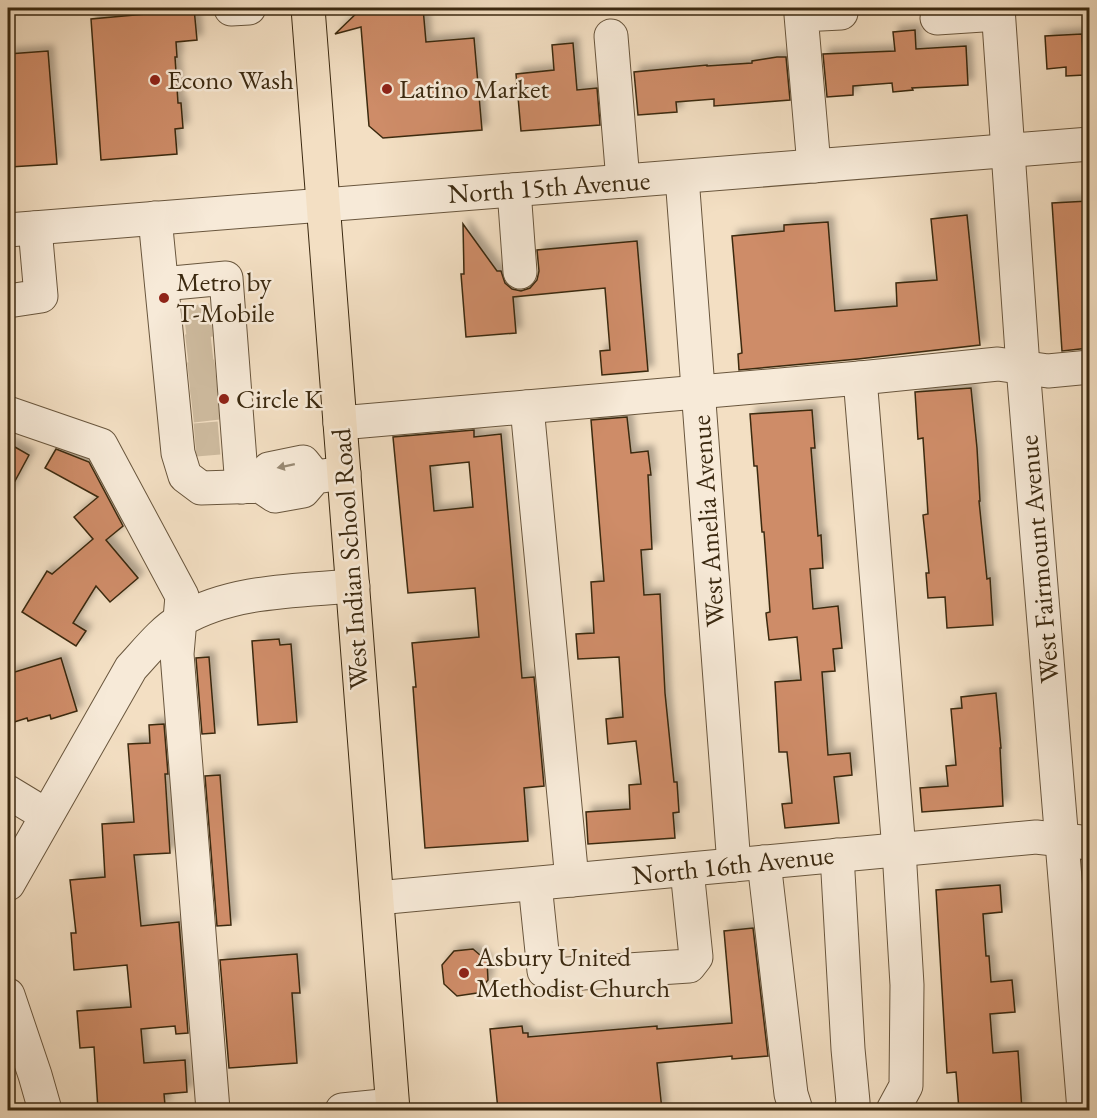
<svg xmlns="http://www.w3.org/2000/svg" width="1097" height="1118" font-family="'EB Garamond',serif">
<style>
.building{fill:#ce8c68;stroke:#3b2910;stroke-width:1.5;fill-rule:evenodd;filter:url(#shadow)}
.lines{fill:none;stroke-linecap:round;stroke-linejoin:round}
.minor-tunnel{stroke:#cebb9f;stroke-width:33;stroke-dasharray:33 16;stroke-linecap:butt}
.minor-casing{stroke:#69563d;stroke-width:35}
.major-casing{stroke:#3b2910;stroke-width:35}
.minor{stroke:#f7ead8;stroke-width:33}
.major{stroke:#f3dfc3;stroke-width:33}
.oneway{fill:#998a74}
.poi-dot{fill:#8f2418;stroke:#f7ead8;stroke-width:2}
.labels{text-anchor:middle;stroke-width:5;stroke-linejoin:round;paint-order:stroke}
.poi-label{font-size:27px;fill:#3b2910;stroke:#f7ead8;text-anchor:start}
.street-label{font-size:27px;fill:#3b2910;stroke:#f7ead8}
</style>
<defs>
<filter id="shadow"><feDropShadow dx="5.5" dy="-5.5" stdDeviation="3" flood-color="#0004"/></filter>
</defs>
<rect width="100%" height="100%" fill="#f3dfc3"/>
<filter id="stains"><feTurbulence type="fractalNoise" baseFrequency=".00333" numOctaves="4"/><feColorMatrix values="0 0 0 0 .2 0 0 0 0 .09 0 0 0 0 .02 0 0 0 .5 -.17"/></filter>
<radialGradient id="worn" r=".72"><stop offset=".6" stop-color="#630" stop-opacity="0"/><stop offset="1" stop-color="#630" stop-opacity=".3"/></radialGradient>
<g class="building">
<polygon points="159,8 194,8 197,40 176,42 177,57 175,57 178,103 181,103 183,128 175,129 177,154 101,160 91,19 146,14 159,12"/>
<polygon points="362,8 423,8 426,42 474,38 482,130 383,138 369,126 361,27 335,34"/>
<polygon points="915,30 916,49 966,46 968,85 912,88 913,90 893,92 892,83 853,86 853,95 827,97 823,54 895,51 893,32"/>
<polygon points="1082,34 1084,75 1066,76 1066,67 1047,69 1045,36"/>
<polygon points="573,43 577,90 597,88 600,125 521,131 516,74 554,70 552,45"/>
<polygon points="48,51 57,164 10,167 9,155 8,155 8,54"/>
<polygon points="777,57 786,57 790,100 714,106 714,99 676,102 677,112 638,115 634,72 707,65 707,66 752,63 752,61"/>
<polygon points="1089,201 1089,348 1062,351 1052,203"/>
<polygon points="967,215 980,345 858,359 739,370 738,354 742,353 732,236 784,231 784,225 828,222 835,311 897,306 896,283 937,280 931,219"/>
<polygon points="463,224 497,271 501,271 505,283 512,289 521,291 530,288 537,280 539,271 537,250 637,241 648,371 602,375 600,351 610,350 605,288 513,297 516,333 466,337 461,274 464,274"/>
<polygon points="971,388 977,448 980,501 979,501 987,579 990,578 993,625 947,628 945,597 928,598 926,573 929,573 923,515 928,514 923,438 918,439 915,392"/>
<polygon points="812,410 815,448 811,448 818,536 821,535 823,568 810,569 813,609 838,606 842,648 833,649 835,671 822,672 828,755 850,753 852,775 834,777 839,823 785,828 782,804 792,803 787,752 779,752 775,682 801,680 797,637 769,640 766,613 770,612 764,532 762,532 757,466 754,466 750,414"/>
<polygon points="627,417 631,453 648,451 651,475 648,475 652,549 641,550 644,595 660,594 665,693 674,782 677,782 679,812 673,813 675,838 588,844 586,812 630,809 629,785 641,784 636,741 608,744 606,719 623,717 619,657 578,659 576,634 594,633 591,582 604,581 591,420"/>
<path d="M 474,430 L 474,437 L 501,434 L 522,678 L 534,677 L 544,786 L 524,788 L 528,841 L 425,848 L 413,687 L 416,687 L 412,643 L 479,637 L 475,588 L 408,593 L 393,437 ZM 469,462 L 473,507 L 434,511 L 430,466 Z"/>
<polygon points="8,443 29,455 8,494"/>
<polygon points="56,449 89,462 123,526 106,540 138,578 110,602 96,586 73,623 86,631 76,646 22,612 47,571 52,574 93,539 74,517 98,497 45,468"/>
<polygon points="279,639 280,645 291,644 297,722 258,725 252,641"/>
<polygon points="209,657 215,733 202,734 196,658"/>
<polygon points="61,658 77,711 51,719 50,715 28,721 27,718 8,724 8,674"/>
<polygon points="996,693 1001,748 1000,748 1003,806 922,812 920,788 948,786 946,766 956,765 951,709 962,708 961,697"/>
<polygon points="164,724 168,774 165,774 170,853 134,855 141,926 179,922 188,1033 176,1034 175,1026 141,1029 144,1063 185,1060 187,1092 164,1094 165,1105 98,1110 94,1047 80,1048 77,1011 131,1007 127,965 74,970 71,933 76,933 70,880 105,877 102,824 134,822 128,744 150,743 149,725"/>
<polygon points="220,775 231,925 217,926 205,776"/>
<polygon points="1000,885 1002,912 983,914 986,956 989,956 991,982 1012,980 1015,1012 990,1014 993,1053 1018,1051 1022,1110 959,1110 956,1072 947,1073 936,890"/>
<polygon points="753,928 768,1056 732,1059 732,1056 657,1063 662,1110 498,1110 490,1029 522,1026 523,1033 528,1033 528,1037 657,1026 657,1029 732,1023 724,931"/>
<polygon points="473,949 487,961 488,980 477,993 457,996 444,984 442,965 454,951"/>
<polygon points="297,954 300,993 292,993 297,1063 229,1068 220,960"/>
</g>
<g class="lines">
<g class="minor-tunnel">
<polyline points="185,323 211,320"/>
<polyline points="187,351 212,348"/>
<polyline points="189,379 216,376"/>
<polyline points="192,406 218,403"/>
<polyline points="195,440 219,438"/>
</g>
<g class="minor-casing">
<g id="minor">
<polyline points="998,8 1023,367 1084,1110"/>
<polyline points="231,9 249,8"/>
<polyline points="937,18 998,14"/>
<polyline points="611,36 623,181"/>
<polyline points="814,166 801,15 841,13"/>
<polyline points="682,177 734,865"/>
<polyline points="514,190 520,272"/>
<polyline points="155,218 178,453 185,476 201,488 260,486 275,496 303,491 315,477 344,473"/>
<polyline points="8,230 1090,144"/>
<polyline points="162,284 226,278 242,487"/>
<polyline points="8,301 41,296 35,228"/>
<polyline points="860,378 899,850 907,985 906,1086 893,1110"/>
<polyline points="527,407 572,880"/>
<polyline points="8,413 101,445 182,596 177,654 213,1110"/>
<polyline points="340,423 860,378 998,364 1048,371 1090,367"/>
<polyline points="260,486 269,469 303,462 315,477"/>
<polyline points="8,792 46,815"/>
<polyline points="837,855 848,1049 853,1102 851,1110"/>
<polyline points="764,862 791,1094 796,1110"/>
<path d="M 8,884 L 131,668 C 146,652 162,631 181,620 C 232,590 296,591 353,586"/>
<polyline points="535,884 544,971 552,975 689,966 696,957 687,870"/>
<polyline points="377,898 1036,837 1090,843"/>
<polyline points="8,995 35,1075 45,1110"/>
<polyline points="342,1110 392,1105"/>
</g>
</g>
<g class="major-casing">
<polyline id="major" points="308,8 393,1110"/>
</g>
<use href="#minor" class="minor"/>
<use href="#major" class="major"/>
</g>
<defs><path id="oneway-solid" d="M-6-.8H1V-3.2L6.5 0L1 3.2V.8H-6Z" transform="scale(1.5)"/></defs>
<use class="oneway" href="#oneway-solid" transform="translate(286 466) rotate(168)"/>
<g class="poi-dot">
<circle cx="155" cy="80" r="6"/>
<circle cx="387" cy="89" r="6"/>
<circle cx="164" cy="298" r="6"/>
<circle cx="224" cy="399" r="6"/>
<circle cx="464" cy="973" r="6"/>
</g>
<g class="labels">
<g class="poi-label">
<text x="167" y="89">Econo Wash</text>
<text x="399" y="98">Latino Market</text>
<text x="176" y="291">Metro by<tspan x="176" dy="31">T-Mobile</tspan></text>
<text x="236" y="408">Circle K</text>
<text x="476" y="966">Asbury United<tspan x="476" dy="31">Methodist Church</tspan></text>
</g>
<g class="street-label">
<text transform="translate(549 187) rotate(-4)" y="9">North 15th Avenue</text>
<text transform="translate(708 521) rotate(-94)" y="9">West Amelia Avenue</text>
<text transform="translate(350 559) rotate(-94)" y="9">West Indian School Road</text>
<text transform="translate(1039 559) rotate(-95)" y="9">West Fairmount Avenue</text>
<text transform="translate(733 865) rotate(-6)" y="9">North 16th Avenue</text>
</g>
</g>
<rect width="1097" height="1118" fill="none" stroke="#f3dfc3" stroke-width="30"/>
<rect x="9" y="9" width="1079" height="1100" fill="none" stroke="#3b2910" stroke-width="3"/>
<rect x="15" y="15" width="1067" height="1088" fill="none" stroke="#3b2910" stroke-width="1.5"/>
<rect width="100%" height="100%" filter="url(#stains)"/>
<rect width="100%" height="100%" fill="url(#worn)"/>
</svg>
